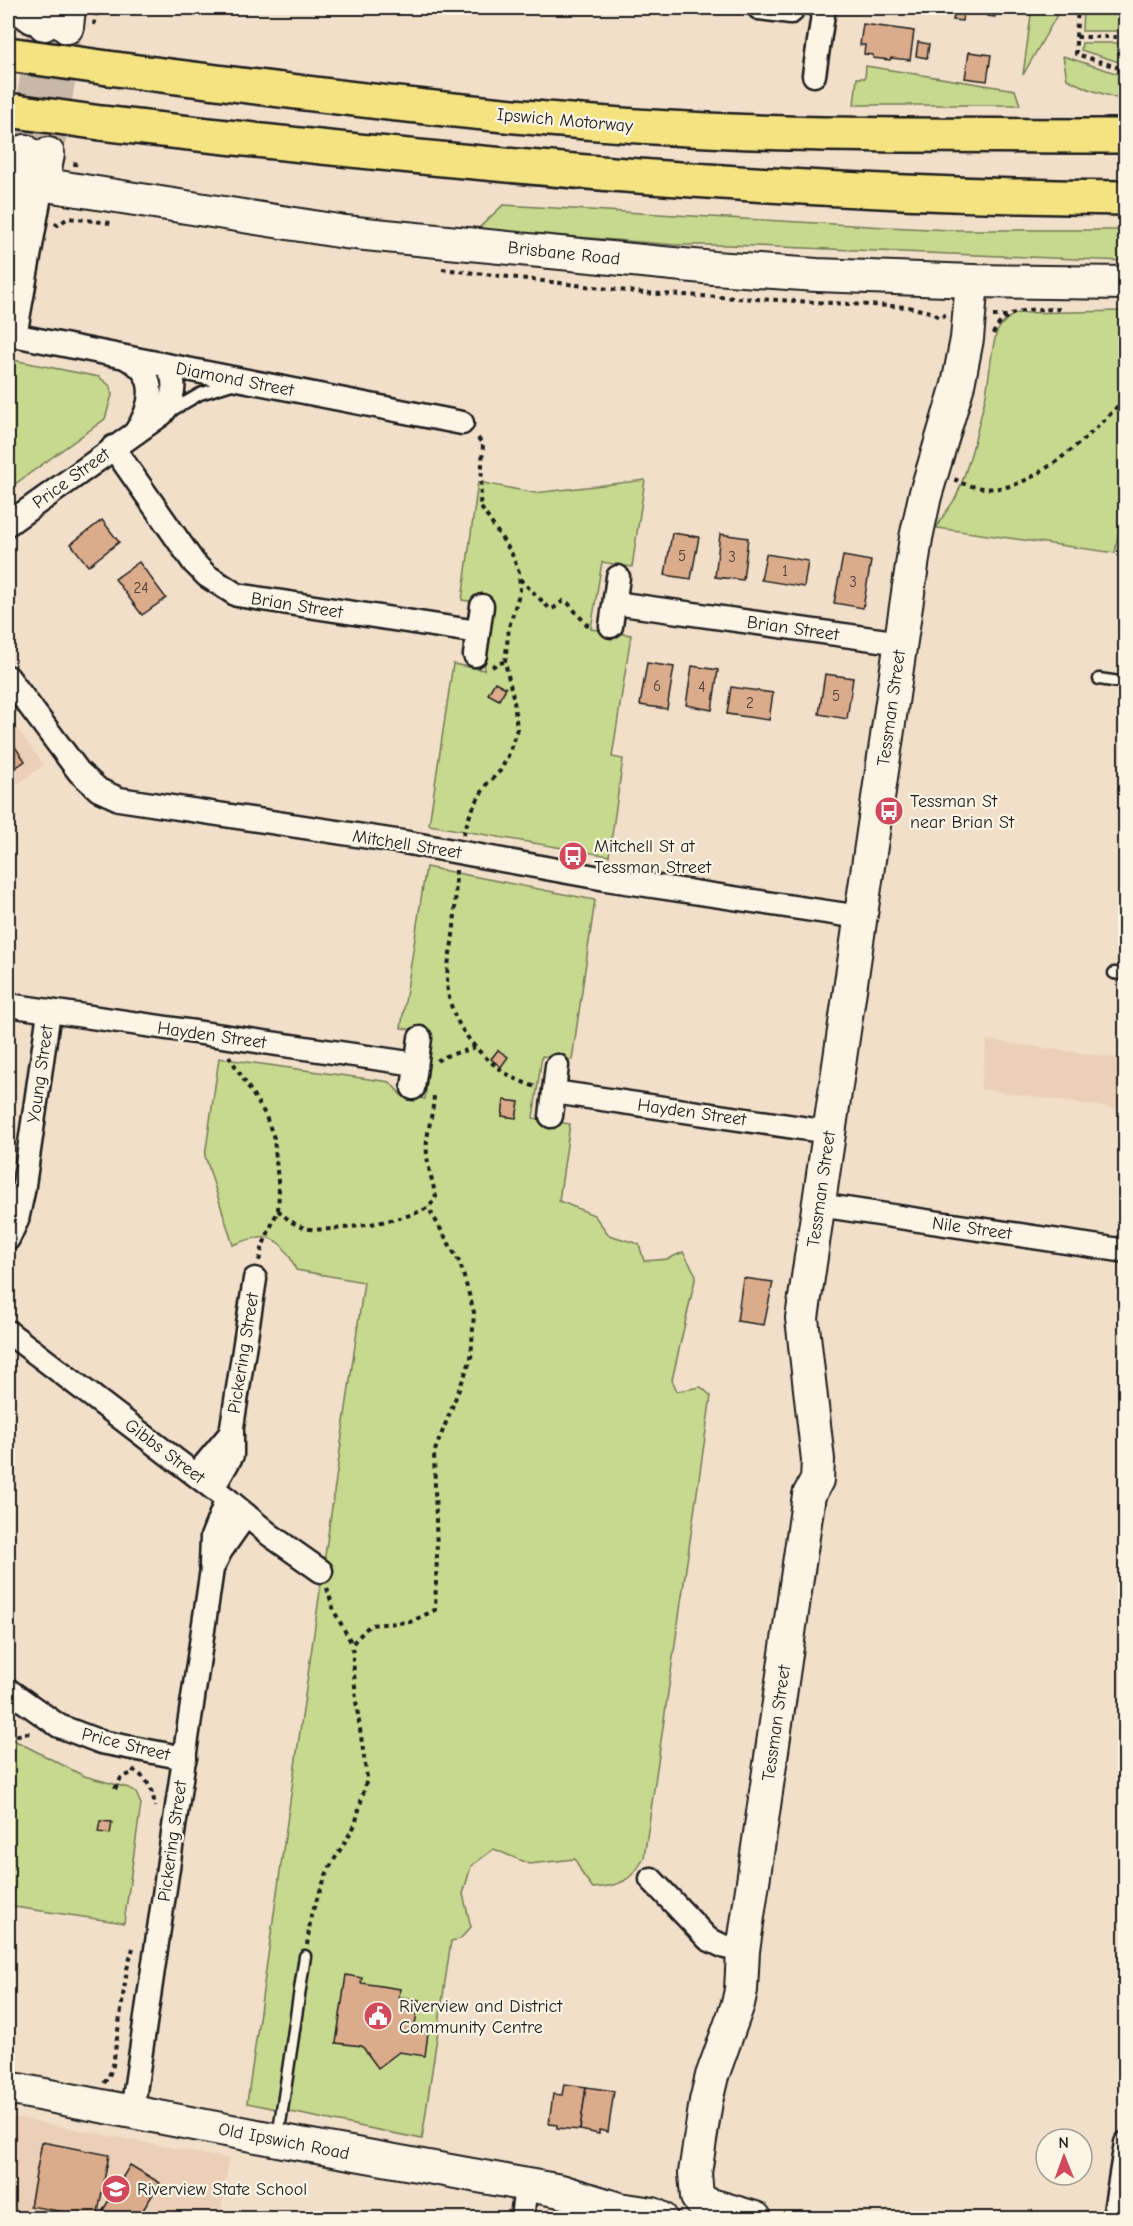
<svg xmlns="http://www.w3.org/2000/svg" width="1133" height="2226" font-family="'Comic Neue',sans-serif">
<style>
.built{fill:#ebd0b7}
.green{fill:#c7d98e;stroke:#727a55;stroke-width:1.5}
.building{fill:#daac8b;stroke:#1c1c1c;stroke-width:1.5}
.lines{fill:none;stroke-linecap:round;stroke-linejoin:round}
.secondary-tunnel{stroke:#c7b8a7;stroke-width:32;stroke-dasharray:32 16;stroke-linecap:butt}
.lane-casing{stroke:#1c1c1c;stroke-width:15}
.street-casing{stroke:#1c1c1c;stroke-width:27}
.secondary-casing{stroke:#1c1c1c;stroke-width:36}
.highway-casing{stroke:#1c1c1c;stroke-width:38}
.path{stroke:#1c1c1c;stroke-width:4;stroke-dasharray:4.5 4.5;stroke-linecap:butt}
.lane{stroke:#fcf5e5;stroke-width:10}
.street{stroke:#fcf5e5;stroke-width:22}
.secondary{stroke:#fcf5e5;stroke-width:32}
.highway{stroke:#f5e382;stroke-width:33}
.highway-bridge-casing{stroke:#1c1c1c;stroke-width:38;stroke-linecap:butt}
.highway-bridge{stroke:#f5e382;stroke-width:33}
.labels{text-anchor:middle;stroke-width:4.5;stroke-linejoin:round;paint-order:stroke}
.number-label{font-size:15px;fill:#4c4038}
.street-label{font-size:18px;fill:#1c1c1c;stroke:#fcf5e5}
.poi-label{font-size:18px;fill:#1c1c1c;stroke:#fcf5e5;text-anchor:start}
</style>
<rect width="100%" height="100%" fill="#f2dfca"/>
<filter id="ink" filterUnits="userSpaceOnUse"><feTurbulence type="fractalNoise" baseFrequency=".0167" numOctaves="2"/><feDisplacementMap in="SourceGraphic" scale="12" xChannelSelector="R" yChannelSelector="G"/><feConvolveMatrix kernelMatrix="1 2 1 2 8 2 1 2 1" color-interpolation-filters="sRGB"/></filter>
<g filter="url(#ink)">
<g class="built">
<polygon points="8,716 44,765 8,791"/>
<polygon points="987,1040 1125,1059 1125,1110 980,1089"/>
<polygon points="8,2116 229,2159 220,2218 8,2218"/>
</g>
<g class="green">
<polygon points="1032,8 1061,8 1023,75"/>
<polygon points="1083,8 1099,8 1125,16 1125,31 1082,31"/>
<polygon points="1082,43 1125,43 1125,64 1081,50"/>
<polygon points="1063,56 1125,76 1125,101 1088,89 1067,79"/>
<polygon points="866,66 1015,90 1020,105 854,105 857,78 865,78"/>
<polygon points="503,205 886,227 952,230 1125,230 1125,261 729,245 676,245 478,229"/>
<path d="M 1125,311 L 1126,482 L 1115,553 L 937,528 C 941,516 950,508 956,497 C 968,470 977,432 984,403 C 990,383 990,346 998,330 C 1002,323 1011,314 1019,313 Z"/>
<polygon points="8,359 99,377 110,386 112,395 105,419 8,489"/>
<polygon points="645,480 632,567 602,562 591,629 631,635 612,757 623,759 609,856 429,825 453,664 484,670 494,605 462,600 478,482 535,493"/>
<path d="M 426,867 L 595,900 L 572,1060 L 542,1056 L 533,1118 L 570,1124 L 559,1201 L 594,1215 L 609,1235 L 639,1244 L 644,1261 L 668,1259 L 683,1252 L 696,1275 L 672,1380 L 677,1391 L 701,1387 L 711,1396 L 644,1858 C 631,1882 619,1886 593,1888 L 583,1875 L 575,1859 L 529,1864 L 494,1849 L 471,1866 L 463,1894 L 471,1927 L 460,1939 L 451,1941 L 422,2139 L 247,2103 L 364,1282 L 296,1270 C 282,1235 267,1231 233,1245 L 205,1156 L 219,1058 L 390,1082 L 401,1095 L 425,1099 L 432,1033 L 401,1028 Z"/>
<polygon points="8,1737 84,1776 129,1788 136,1793 141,1804 124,1923 8,1906"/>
</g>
<g class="building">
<polygon points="955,8 964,8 962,21 953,20"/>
<polygon points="988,8 996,8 995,17 987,16"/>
<polygon points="863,24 914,31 910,60 891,58 890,60 873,58 873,55 864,54 865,45 860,45"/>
<polygon points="918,42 929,44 927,58 916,56"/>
<polygon points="969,52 991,55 987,81 965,78"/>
<polygon points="102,520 119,542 88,566 71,544"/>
<polygon points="672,533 699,537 691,579 665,575"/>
<polygon points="720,534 748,538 743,580 715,577"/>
<polygon points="766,554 808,561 804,587 761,580"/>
<polygon points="843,556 871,561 863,608 834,603"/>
<polygon points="139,562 166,598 142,615 115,579"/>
<polygon points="647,663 674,667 667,709 640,705"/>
<polygon points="692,666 718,670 712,710 686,705"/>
<polygon points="825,674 853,678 847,719 819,714"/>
<polygon points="495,682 506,688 499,700 488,694"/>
<polygon points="731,687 773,693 769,720 727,714"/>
<polygon points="8,737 25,761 8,773"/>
<polygon points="498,1050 508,1057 501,1067 491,1059"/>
<polygon points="504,1100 519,1102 516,1118 502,1116"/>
<polygon points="743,1278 773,1282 764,1325 737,1321"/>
<polygon points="100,1821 112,1822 110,1834 98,1832"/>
<polygon points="346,1975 362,1978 361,1983 400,1989 399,1997 419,2000 414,2031 428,2033 425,2056 399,2052 378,2068 362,2046 336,2043"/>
<polygon points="564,2084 586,2087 580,2130 557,2128 557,2125 549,2124 553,2094 562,2095"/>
<polygon points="586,2087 614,2091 608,2132 599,2130 599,2134 580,2130"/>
<polygon points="42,2142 109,2155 97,2218 30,2206"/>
<polygon points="130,2165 160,2183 138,2218 116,2218 103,2210"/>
</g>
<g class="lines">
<g class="secondary-tunnel">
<polyline points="25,151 44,24"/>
<polyline points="48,154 67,27"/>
</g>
<g class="lane-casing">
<g id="lane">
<polyline points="169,412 200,394 232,384"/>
<polyline points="1099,679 1126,683"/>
<polyline points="1114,973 1126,975"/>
<polyline points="278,2137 305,1956"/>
</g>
</g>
<g class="street-casing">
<g id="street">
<polyline points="12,8 31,22"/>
<polyline points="759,8 791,12"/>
<polyline points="814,75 824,8"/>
<polyline points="8,278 22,181"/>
<polyline points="8,334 462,423"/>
<polyline points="15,336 42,184"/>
<path d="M 128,359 C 160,374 152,408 135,433"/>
<polyline points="113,447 194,563 207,576 237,595 478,632"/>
<path d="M 8,524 L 162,414 C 173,401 179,380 166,366"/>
<polyline points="615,603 901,643"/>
<polyline points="611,626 618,577"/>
<polyline points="475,655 482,606"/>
<polyline points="8,677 79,772 99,790 119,799 409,843 606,879 860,917"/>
<polyline points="8,1005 416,1064"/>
<polyline points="413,1088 420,1038"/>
<polyline points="554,1092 829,1132"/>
<polyline points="551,1116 557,1066"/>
<polyline points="819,1205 1126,1251"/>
<polyline points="8,1239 17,1220 23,1192 49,1012"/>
<polyline points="8,1332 227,1499 270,1535 321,1571"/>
<polyline points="196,1475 231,1433 255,1279"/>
<polyline points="213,1488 232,1455 232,1432"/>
<polyline points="211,1565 212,1537 227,1499"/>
<polyline points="8,1690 59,1726 101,1742 185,1758"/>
<polyline points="651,1879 708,1939 725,1947 743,1951"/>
<polyline points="132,2112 212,1569 220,1552 246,1515"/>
<polyline points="522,2218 526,2186"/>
<polyline points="1114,2218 1126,2143"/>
</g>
</g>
<g class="secondary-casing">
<g id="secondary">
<polyline points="44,24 46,8"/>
<polyline points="67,27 69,8"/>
<polyline points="8,179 345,232 714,268 817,275 972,281 1126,283"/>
<polyline points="22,181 25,151"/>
<polyline points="42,184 48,154"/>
<polyline points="8,2088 278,2140 561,2191 619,2209 653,2214 661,2218"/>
<polyline points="697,2197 695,2173 706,2101 712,2076 738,2004 741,1990 743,1951 809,1495 817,1480 818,1460 802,1318 806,1291 916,538 925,496 958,385 967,339 972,281"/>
<polyline points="701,2202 755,2218"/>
</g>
</g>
<g class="highway-casing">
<g id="highway">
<path d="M 108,68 C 295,92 481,117 669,128 C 821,137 973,135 1126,136"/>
<path d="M 101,123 C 441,162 783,195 1126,198"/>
</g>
</g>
<g class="path">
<polyline points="1117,8 1126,10"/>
<polyline points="94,25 97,8"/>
<polyline points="1076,37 1078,8"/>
<polyline points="1126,37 1076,37 1076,54 1126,70"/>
<polyline points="75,166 76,158"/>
<polyline points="55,223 58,225 68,218 111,223"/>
<polyline points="442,269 644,293 908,307 930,312 939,317 946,315"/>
<polyline points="993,316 1007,316"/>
<path d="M 993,334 C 1006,305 1035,310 1062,309"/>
<path d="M 957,478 L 956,481 C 974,488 992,491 1010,486 C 1045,477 1104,425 1126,396"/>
<polyline points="520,579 550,609 554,608 563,601 568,603 587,625 591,626"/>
<polyline points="492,667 498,663 505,662"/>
<polyline points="463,835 471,812 478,799 486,785 500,771 509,754 517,729 514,701 505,662 509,627 520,591 519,572 511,552 480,506 483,444 476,436"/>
<path d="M 456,870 C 455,892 456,914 453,935 C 452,946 449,956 448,967 C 443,1001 459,1031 482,1054 C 499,1070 515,1081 537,1087"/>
<polyline points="229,1056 265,1114 274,1138 279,1192 278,1210 263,1245 259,1261"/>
<path d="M 437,1061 C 446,1054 464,1052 475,1047"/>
<path d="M 278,1210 C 286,1218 294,1225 305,1228 C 326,1234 408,1220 427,1208 C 431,1205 433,1201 436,1197 C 432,1179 425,1160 427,1140 C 429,1123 434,1110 434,1092"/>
<polyline points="327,1588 334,1611 352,1644 370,1625 410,1622 435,1610 437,1555 434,1453 471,1359 474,1312 460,1263 428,1207"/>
<polyline points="8,1735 12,1737 25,1733 33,1734"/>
<path d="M 132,1770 C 148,1777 153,1791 155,1807"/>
<polyline points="115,1789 121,1778 134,1772"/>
<polyline points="307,1945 311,1915 328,1870 355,1825 367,1778 356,1701 352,1644"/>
<polyline points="104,2083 109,2076 113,2065 127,1969 133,1948"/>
</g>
<use href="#lane" class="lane"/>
<use href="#street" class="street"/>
<use href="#secondary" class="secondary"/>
<use href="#highway" class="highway"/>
<g class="highway-bridge-casing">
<g id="highway-bridge">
<polyline points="8,54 108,68"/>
<polyline points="8,110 101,123"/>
</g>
</g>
<use href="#highway-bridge" class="highway-bridge"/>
</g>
</g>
<defs>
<g id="bus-disc" transform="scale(1.5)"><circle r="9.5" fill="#d1495b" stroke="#fcf5e5"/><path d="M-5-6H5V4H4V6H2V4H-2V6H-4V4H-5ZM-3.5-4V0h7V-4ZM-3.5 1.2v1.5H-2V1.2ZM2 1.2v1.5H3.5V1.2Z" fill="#fff"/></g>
<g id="civic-disc" transform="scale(1.5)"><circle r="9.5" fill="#d1495b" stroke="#fcf5e5"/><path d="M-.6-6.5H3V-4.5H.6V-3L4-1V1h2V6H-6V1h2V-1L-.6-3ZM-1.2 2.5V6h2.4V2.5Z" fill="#fff"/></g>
<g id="school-disc" transform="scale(1.5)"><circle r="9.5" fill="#d1495b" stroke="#fcf5e5"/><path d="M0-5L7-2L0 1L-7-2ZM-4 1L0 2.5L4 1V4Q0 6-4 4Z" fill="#fff"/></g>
</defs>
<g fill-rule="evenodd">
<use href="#bus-disc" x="889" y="811"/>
<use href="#bus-disc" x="573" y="856"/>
<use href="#civic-disc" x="378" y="2016"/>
<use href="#school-disc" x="116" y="2189"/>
</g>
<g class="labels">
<g class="number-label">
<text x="682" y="561">5</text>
<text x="732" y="562">3</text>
<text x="785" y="576">1</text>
<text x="853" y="587">3</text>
<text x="141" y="593">24</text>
<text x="657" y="691">6</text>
<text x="702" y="692">4</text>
<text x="836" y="701">5</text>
<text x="750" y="708">2</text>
</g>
<g class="street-label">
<text transform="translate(565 120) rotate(5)" y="6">Ipswich Motorway</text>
<text transform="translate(564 253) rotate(6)" y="6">Brisbane Road</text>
<text transform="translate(235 379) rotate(11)" y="6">Diamond Street</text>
<text transform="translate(71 478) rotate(-36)" y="6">Price Street</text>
<text transform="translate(297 605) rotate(9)" y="6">Brian Street</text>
<text transform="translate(793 628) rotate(8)" y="6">Brian Street</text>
<text transform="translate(891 708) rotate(-82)" y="6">Tessman Street</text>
<text transform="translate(407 844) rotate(9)" y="6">Mitchell Street</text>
<text transform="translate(212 1035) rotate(8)" y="6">Hayden Street</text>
<text transform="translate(40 1074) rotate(-82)" y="6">Young Street</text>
<text transform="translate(692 1112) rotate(8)" y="6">Hayden Street</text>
<text transform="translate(821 1189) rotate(-82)" y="6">Tessman Street</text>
<text transform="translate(972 1228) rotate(8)" y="6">Nile Street</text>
<text transform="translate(243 1353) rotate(-81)" y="6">Pickering Street</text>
<text transform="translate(165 1451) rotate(37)" y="6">Gibbs Street</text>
<text transform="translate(776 1723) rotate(-82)" y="6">Tessman Street</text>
<text transform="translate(126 1744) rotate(14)" y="6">Price Street</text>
<text transform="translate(172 1841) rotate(-82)" y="6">Pickering Street</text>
<text transform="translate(284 2141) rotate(11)" y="6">Old Ipswich Road</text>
</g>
<g class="poi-label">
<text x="910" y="807">Tessman St<tspan x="910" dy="21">near Brian St</tspan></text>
<text x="594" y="852">Mitchell St at<tspan x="594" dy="21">Tessman Street</tspan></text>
<text x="399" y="2012">Riverview and District<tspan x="399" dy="21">Community Centre</tspan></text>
<text x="137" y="2195">Riverview State School</text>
</g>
</g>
<rect width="1133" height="2226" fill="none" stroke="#fcf5e5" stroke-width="30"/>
<rect x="15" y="15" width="1103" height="2196" fill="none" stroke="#1c1c1c" stroke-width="2" filter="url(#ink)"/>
<g transform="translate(1064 2157) rotate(359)"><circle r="28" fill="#fcf5e5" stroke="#a29e95" stroke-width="1.5"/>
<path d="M0-4.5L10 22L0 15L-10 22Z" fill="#d1495b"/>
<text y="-9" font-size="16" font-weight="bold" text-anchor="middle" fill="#1c1c1c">N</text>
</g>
</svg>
